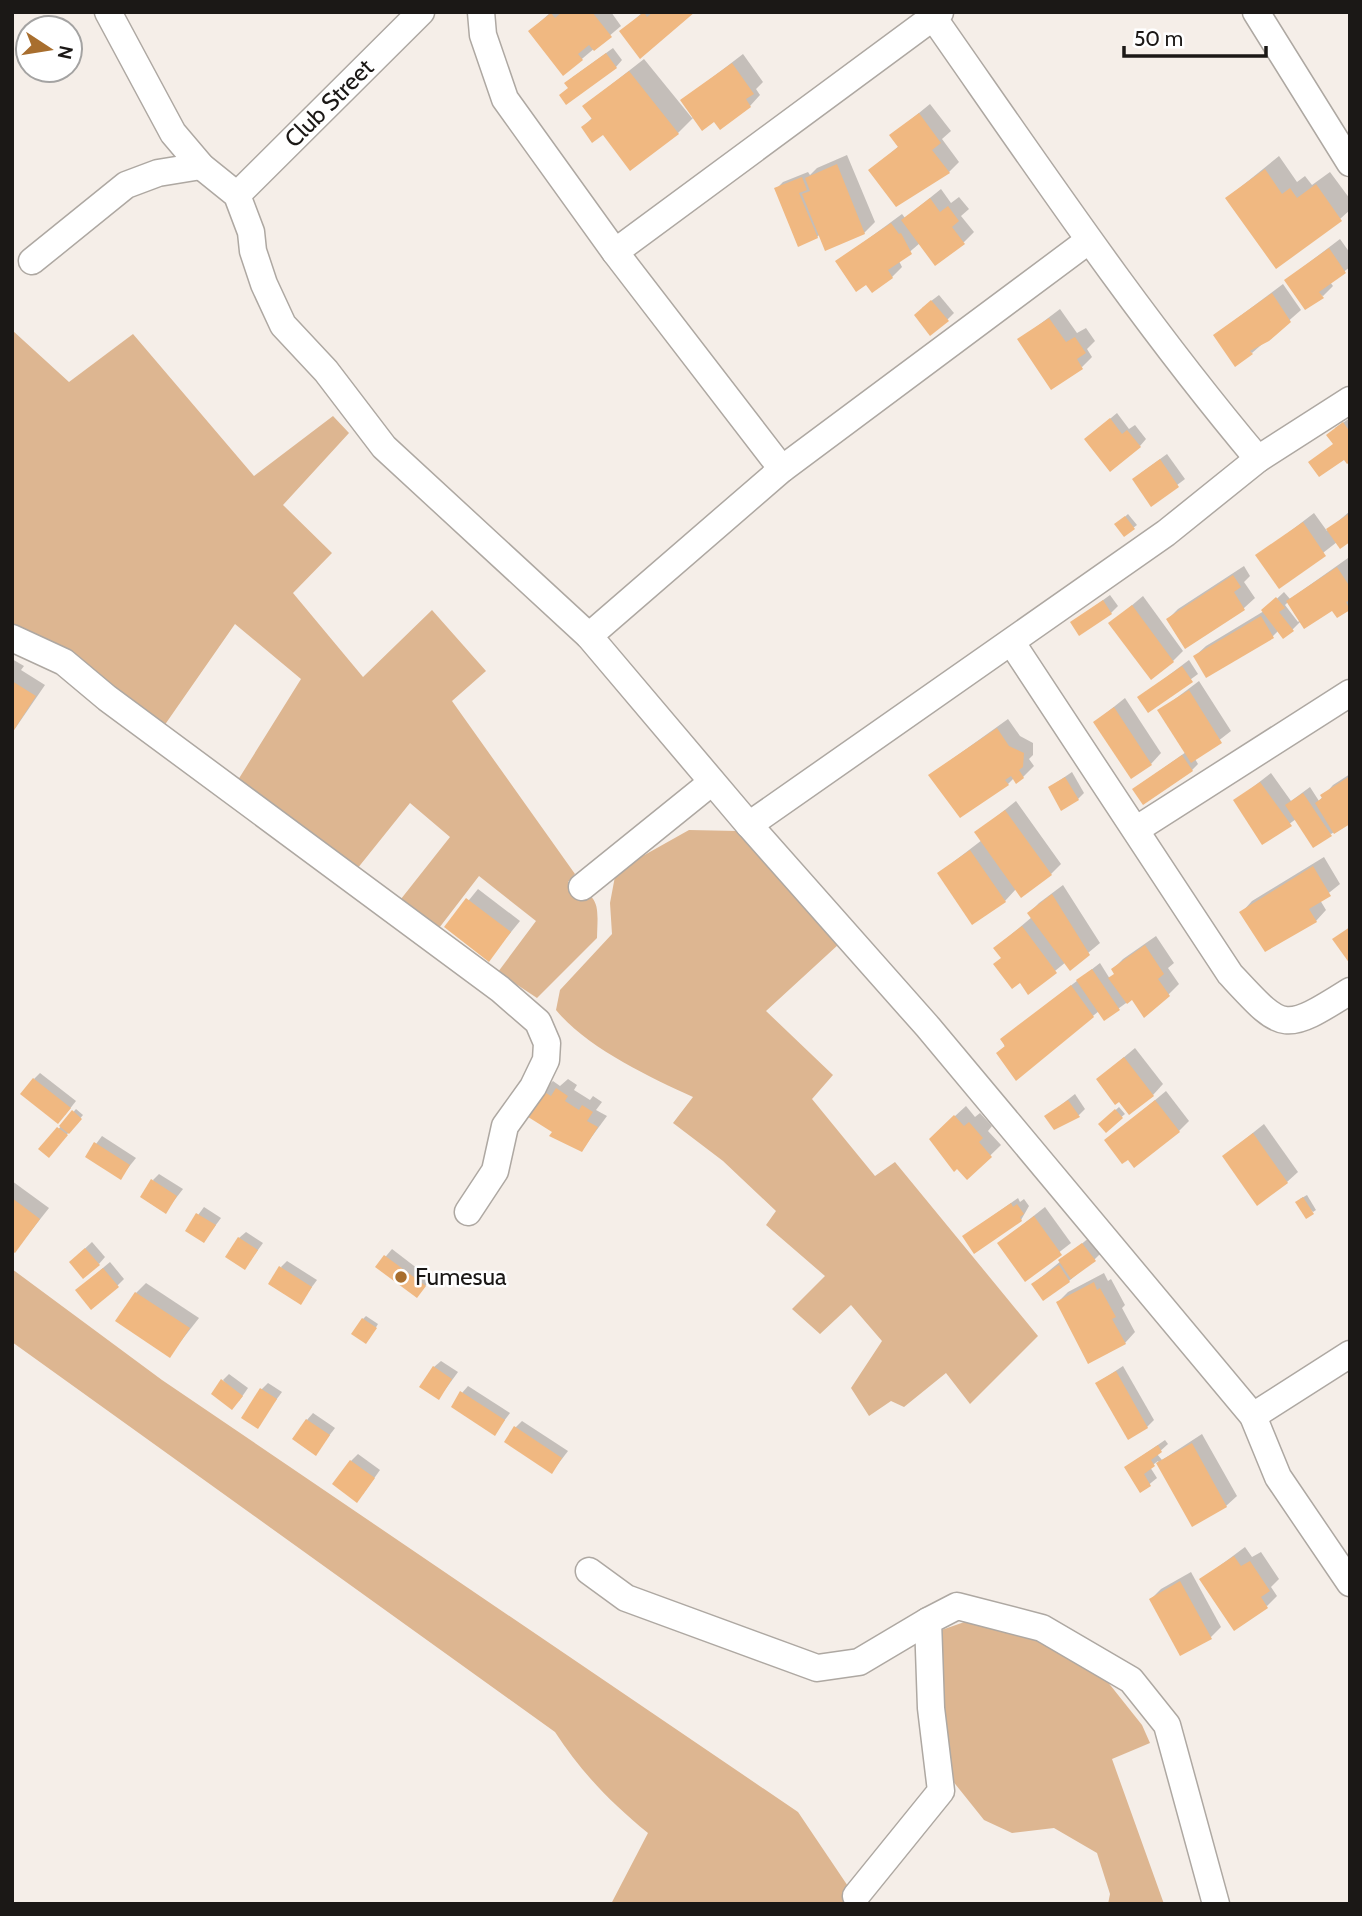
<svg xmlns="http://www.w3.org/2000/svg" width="1362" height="1916" font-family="Cabin,sans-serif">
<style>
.green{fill:#ddb691}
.shadow{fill:#0003;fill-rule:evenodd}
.building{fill:#f0b881}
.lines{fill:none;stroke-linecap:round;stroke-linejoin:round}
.minor-casing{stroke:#aea8a2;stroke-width:29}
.minor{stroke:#fff;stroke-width:26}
.poi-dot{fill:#a86e2e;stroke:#fff;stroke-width:2.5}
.labels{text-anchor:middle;stroke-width:5;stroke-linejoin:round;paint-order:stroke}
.street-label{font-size:24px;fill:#1b1816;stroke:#fff}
.poi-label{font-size:24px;fill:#1b1816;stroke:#fff;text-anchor:start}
</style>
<rect width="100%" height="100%" fill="#f5eee8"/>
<g class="green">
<path d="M 12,330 L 69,382 L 133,334 L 254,476 L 333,416 L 349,433 L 283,505 L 332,553 L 293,593 L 363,677 L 432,610 L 486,671 L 452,701 L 575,874 L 568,882 C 601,898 598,903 597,938 L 537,998 L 498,972 L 536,921 L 479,876 L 436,932 L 397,904 L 450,837 L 410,803 L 357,869 L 238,780 L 301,679 L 235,624 L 164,726 L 12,629 Z"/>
<path d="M 689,830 L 738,831 L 839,944 L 766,1011 L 833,1075 L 812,1099 L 875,1176 L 895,1162 L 1038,1336 L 970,1404 L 946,1373 L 904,1407 L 891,1401 L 869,1416 L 851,1388 L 882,1341 L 851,1305 L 820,1334 L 792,1309 L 825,1276 L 766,1225 L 776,1211 L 723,1161 L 673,1123 L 693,1097 C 649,1077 586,1047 556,1010 L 560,990 L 612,934 L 610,903 L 616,871 Z"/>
<path d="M 12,1269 L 162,1380 L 798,1812 L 860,1904 L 611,1904 L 648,1833 C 611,1803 581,1772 555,1732 L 12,1342 Z"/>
<polygon points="973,1619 1033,1638 1103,1676 1142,1725 1150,1743 1112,1759 1164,1904 1108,1904 1110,1894 1097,1853 1054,1828 1012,1833 984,1820 952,1780 933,1633"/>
</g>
<g class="shadow">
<polygon points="551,12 611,12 621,26 564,74 530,31"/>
<polygon points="643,12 693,12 621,32"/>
<polygon points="613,48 622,60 616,67 569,87 566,83 573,77"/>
<polygon points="743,54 763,82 756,89 760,95 750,106 715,120 694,117 678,133 630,168 604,133 583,127 593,117 584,106 644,59 692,118 694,116 683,100"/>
<polygon points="930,104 951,131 942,139 959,162 949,172 871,170 899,146 892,135"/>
<polygon points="847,155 875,222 864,233 820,234 817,237 776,189 783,182 808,172 810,175 817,168"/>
<polygon points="1279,156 1297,182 1305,176 1312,185 1330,172 1350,199 1350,210 1340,219 1227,198"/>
<polygon points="941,189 951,203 959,197 969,209 961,216 974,232 964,242 920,243 899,261 902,267 892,277 867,283 838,261 902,214 905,218"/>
<polygon points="1340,239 1350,253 1350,267 1330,282 1333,286 1323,296 1286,280"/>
<polygon points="1283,284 1301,310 1252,353 1215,335"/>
<polygon points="939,295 954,313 947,320 922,308"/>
<polygon points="1060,309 1077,333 1086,328 1095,341 1087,349 1092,357 1082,367 1019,340"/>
<polygon points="1117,413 1129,429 1135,425 1146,439 1140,446 1093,433"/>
<polygon points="1350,418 1350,460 1334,443 1335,428"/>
<polygon points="1167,454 1185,479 1152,504 1141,473"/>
<polygon points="1350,511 1350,540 1337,542 1279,587 1258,556 1314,513 1327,531"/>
<polygon points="1128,514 1137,525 1125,534 1117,524"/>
<path d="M 1348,558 L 1350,608 L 1338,616 L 1333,609 L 1301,621 L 1292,630 L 1279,630 L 1272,637 L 1195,656 L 1206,646 L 1264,611 L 1284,592 L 1290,599 ZM 1288,602 L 1300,620 L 1298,622 L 1285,605 Z"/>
<polygon points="1244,566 1250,576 1244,582 1255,598 1244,608 1186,647 1168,619 1178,609"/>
<polygon points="1110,595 1118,606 1111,613 1073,622"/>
<polygon points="1143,596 1183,651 1173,661 1111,623"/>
<polygon points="12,659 24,666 21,670 45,685 12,733"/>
<polygon points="1189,660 1198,674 1149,710 1140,697"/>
<polygon points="1199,681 1231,731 1195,759 1198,764 1192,770 1134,789 1186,752 1159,711"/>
<polygon points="1125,698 1161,753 1151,764 1095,722"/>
<polygon points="1008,719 1020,736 1033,743 1033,755 1029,759 1034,766 1023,777 1016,781 1014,778 1008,784 930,775"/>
<polygon points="1072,772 1084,793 1078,799 1050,787"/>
<polygon points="1271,773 1291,801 1310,787 1319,801 1333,785 1350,774 1350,822 1331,834 1296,819 1263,843 1235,801"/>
<polygon points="1016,801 1061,864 1051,874 1016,889 1005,901 939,873 982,840 976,833"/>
<polygon points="1324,857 1340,884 1320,900 1326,910 1316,921 1242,912 1252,901"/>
<polygon points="1063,885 1100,943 1070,968 1066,962 1029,992 995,948 1032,917 1029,913 1039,903"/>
<polygon points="478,889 520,921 489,959 447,927"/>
<polygon points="1156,936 1174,963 1168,968 1179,984 1158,1005 1133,998 1104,1019 1099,1011 1016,1078 1002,1039 1100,963 1110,979 1116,973 1113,969 1123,959"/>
<polygon points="1135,1048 1163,1084 1153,1095 1098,1079"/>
<polygon points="40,1073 76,1101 65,1115 34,1079"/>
<polygon points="568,1079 577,1085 574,1090 590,1100 593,1096 602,1102 596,1110 607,1116 582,1150 554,1131 542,1091 553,1081 560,1086"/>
<polygon points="1166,1091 1189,1121 1179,1131 1128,1157 1106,1141"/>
<polygon points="1075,1094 1085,1109 1079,1115 1047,1116"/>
<polygon points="966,1106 975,1117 980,1113 992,1126 988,1131 1001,1145 967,1178 942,1128"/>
<polygon points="1119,1107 1125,1114 1106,1130 1100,1124"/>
<polygon points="76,1109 83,1115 49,1156 41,1149"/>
<polygon points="1264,1124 1298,1172 1287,1182 1224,1156"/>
<polygon points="102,1136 136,1158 120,1178 87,1156"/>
<polygon points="159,1174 183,1189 166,1211 153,1180"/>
<polygon points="12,1181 49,1208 15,1251 12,1249"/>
<polygon points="1307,1195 1316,1210 1313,1212 1300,1199"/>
<polygon points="1018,1198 1020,1202 1024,1199 1029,1206 1021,1220 964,1236"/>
<polygon points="204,1207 221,1218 204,1241 187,1230"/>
<polygon points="1045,1207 1071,1243 1025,1279 999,1243"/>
<polygon points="246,1232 263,1243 245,1268 239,1238"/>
<polygon points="1090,1237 1101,1253 1094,1260 1069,1281 1033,1284"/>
<polygon points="92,1242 105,1257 99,1264 78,1255"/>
<polygon points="392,1249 431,1279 417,1296 377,1267"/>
<polygon points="287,1261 317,1280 300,1303 281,1267"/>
<polygon points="110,1262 124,1279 117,1286 84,1284"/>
<polygon points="1104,1273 1108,1281 1111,1279 1125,1305 1122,1308 1135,1332 1125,1343 1058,1302 1068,1292"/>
<polygon points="146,1283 199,1318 170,1355 136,1293"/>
<polygon points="366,1316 378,1324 369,1339 363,1319"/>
<polygon points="441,1361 458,1372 439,1398 434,1367"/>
<polygon points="1123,1366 1154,1420 1147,1427 1097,1383"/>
<polygon points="229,1374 248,1388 239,1401 223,1380"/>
<polygon points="268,1383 282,1392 257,1426 261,1390"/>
<polygon points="468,1386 510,1413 495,1433 462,1393"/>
<polygon points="313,1413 335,1428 316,1453 307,1420"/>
<polygon points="522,1421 568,1451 552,1472 515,1428"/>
<polygon points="1202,1434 1237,1496 1226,1506 1193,1525 1158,1461 1150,1467 1157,1478 1141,1491 1126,1467 1165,1440 1168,1444 1157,1454 1162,1460"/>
<polygon points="358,1454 380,1470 363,1494 351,1461"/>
<polygon points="1245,1547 1252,1557 1261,1552 1279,1579 1271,1587 1277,1596 1267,1606 1202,1579"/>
<polygon points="1191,1572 1221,1627 1211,1637 1181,1654 1151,1599 1161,1589"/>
</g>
<g class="building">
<polygon points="562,12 592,12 612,37 594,51 589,45 578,54 583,60 563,76 528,31 551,13 555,18"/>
<polygon points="644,12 647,17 653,12 695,12 640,59 619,31"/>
<polygon points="606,53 617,68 566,105 559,95 568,88 564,83"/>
<polygon points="732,63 754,94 746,99 751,107 720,130 714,122 702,131 680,100"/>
<polygon points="629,71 679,134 630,171 603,135 592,143 581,127 592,119 582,106"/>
<polygon points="919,113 941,143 932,150 950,173 896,207 868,170 898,147 889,135"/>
<polygon points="837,164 865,234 825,251 802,194 810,191 805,178"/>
<polygon points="1265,169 1282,194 1290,188 1297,198 1316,184 1342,221 1276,269 1225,198"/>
<polygon points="802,177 807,190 799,193 818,238 798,247 774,188"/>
<polygon points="930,198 940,212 948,206 959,221 952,227 965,244 935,266 901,220"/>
<polygon points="891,223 899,234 901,233 912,254 888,270 893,278 872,293 866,285 856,292 835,261"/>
<polygon points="1329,248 1346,273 1319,292 1324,298 1305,310 1284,280"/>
<polygon points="1272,293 1291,322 1269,341 1250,351 1253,354 1235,367 1213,335"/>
<polygon points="931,300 949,321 930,336 914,315"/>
<polygon points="1049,318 1066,342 1075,337 1086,353 1077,359 1083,369 1051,390 1017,339"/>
<polygon points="1110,418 1122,434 1127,430 1141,447 1110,472 1084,439"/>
<polygon points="1343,422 1350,432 1350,462 1347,464 1344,460 1319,477 1308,462 1333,444 1326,435"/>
<polygon points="1160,459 1179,487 1151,507 1132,479"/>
<polygon points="1350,513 1350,542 1340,549 1326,529"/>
<polygon points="1125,516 1135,529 1124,537 1114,524"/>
<polygon points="1303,522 1326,556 1279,589 1255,555"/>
<polygon points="1337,567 1350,587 1350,600 1346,602 1350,610 1337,618 1332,611 1304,629 1286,601"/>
<polygon points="1233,575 1241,587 1234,592 1245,610 1185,649 1166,619"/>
<polygon points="1276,597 1285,608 1279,612 1294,631 1283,639 1261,610"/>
<polygon points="1103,600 1112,614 1079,636 1070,622"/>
<polygon points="1132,605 1174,662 1151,680 1108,623"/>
<polygon points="1261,616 1274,638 1206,678 1193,656"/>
<polygon points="1182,666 1193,682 1148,713 1137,697"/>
<polygon points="12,681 36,696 12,733"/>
<polygon points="1189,690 1222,743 1191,763 1157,710"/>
<polygon points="1114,707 1152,765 1131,779 1093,722"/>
<polygon points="997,728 1009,746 1024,753 1023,767 1019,770 1024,778 1016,784 1011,776 1005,780 1009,785 960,818 928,775"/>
<polygon points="1182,755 1193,771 1143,805 1132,789"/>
<polygon points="1350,776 1350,824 1334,834 1315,803 1322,798 1320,795"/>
<polygon points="1065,777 1079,800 1061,811 1048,787"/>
<polygon points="1260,782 1292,826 1262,845 1233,800"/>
<polygon points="1303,793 1332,836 1313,848 1285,805"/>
<polygon points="1005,810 1052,875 1021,898 974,832"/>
<polygon points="970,850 1006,902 972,925 937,873"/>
<polygon points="1313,866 1331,896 1309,909 1317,922 1265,952 1239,912"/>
<polygon points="1052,894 1090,955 1070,971 1027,913"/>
<polygon points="466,898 511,932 489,962 444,927"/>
<polygon points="1022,926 1057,973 1028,995 1020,983 1012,989 993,964 1001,958 993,948"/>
<polygon points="1350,927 1350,964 1332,939"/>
<polygon points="1145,945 1164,974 1158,979 1170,996 1144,1018 1132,1000 1127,1004 1108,978 1114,974 1111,969"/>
<polygon points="1092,969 1120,1010 1104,1021 1076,980"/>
<polygon points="1071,985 1094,1017 1016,1081 996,1053 1005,1046 1000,1039"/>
<polygon points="1124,1057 1154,1096 1129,1115 1119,1102 1115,1105 1096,1079"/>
<polygon points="33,1078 71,1108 58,1124 20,1094"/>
<polygon points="556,1088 568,1096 565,1101 579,1110 582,1105 593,1112 587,1121 598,1127 582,1152 549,1136 552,1132 525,1115 541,1090 551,1096"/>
<polygon points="1068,1100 1080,1117 1054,1130 1044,1116"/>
<polygon points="1155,1100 1180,1132 1134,1168 1128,1160 1122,1164 1104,1140"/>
<polygon points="1115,1109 1123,1118 1106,1133 1098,1124"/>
<polygon points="72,1110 82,1119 69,1134 59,1126"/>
<polygon points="954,1115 964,1126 969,1122 983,1138 979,1142 992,1157 967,1180 957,1169 954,1172 929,1139"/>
<polygon points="57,1127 68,1135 49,1158 38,1149"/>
<polygon points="1253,1133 1288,1183 1257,1206 1222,1156"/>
<polygon points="94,1142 130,1165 121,1180 85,1157"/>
<polygon points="151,1179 177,1196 166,1214 140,1197"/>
<polygon points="1303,1197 1314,1214 1306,1219 1295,1202"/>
<polygon points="12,1198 40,1219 15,1253 12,1251"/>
<polygon points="1011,1203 1013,1207 1017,1204 1024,1214 1020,1217 1022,1221 974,1254 962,1236"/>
<polygon points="196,1213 216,1225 204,1243 185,1231"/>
<polygon points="1034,1216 1062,1255 1025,1282 997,1243"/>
<polygon points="238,1237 258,1250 245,1270 225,1257"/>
<polygon points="1082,1243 1096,1261 1071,1279 1058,1260"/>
<polygon points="85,1248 100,1265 83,1279 69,1262"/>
<polygon points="384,1255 426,1286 417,1298 375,1267"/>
<polygon points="1059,1265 1070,1282 1043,1301 1031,1284"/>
<polygon points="279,1266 312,1287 301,1305 268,1284"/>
<polygon points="103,1268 119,1287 91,1310 75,1290"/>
<polygon points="1094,1282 1097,1290 1100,1288 1116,1317 1112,1319 1126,1344 1088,1364 1056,1302"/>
<polygon points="135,1292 190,1328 170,1358 115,1321"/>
<polygon points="362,1318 377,1328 366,1344 351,1334"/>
<polygon points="433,1366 452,1379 439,1400 419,1387"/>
<polygon points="1116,1371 1148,1428 1128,1440 1095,1383"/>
<polygon points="221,1379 243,1396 232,1410 211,1394"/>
<polygon points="260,1388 277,1399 258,1429 241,1418"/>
<polygon points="460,1391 505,1420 495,1436 451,1407"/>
<polygon points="306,1419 330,1435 316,1456 292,1439"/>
<polygon points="514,1426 562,1458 552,1474 504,1442"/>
<polygon points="1192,1443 1227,1507 1192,1527 1156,1463"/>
<polygon points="1158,1445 1162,1452 1151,1460 1155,1466 1144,1474 1151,1486 1140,1493 1124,1467"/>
<polygon points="350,1460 375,1478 357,1503 332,1484"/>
<polygon points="1234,1556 1241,1566 1250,1561 1270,1591 1261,1597 1268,1608 1234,1631 1199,1579"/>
<polygon points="1180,1581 1212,1639 1180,1656 1149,1599"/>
</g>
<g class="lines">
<g class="minor-casing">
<g id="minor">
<polyline points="108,12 173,133 201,166 237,195 251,232 253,251 264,284 283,325 326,371 384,447 589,636 749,825 928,1027 1253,1416 1278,1477 1350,1583"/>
<polyline points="481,12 483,35 505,99 615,252 782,469"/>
<polyline points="1256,12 1350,163"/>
<path d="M 933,17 C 1038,167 1140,319 1258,459"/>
<path id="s1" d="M 237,195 L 421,12"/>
<polyline points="615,252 940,12"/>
<polyline points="32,261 126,185 158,173 201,166"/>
<polyline points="589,636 782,469 1088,241"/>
<polyline points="12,638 64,662 107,698 500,989 538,1022 547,1043 546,1060 533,1087 505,1126 495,1171 468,1212"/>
<path d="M 1012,643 L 1230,974 C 1283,1031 1282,1034 1350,991"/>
<polyline points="749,825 1166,533 1258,459 1350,400"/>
<polyline points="1137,829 1350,693"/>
<polyline points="582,887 712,782"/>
<polyline points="1253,1416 1350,1354"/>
<polyline points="589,1571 626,1598 817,1668 859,1662 928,1621"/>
<polyline points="856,1896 941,1791 931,1708 928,1621 957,1606 1042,1628 1131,1680 1167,1725 1216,1904"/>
</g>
</g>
<use href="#minor" class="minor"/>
</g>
<circle class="poi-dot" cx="401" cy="1277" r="7"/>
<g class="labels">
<g class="street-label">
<text dy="8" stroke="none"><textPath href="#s1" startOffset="130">Club Street</textPath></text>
</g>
<g class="poi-label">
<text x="415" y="1285">Fumesua</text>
</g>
</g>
<rect width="1362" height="1916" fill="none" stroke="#1b1816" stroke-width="28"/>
<g transform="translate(49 49) rotate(102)"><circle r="33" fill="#ffffff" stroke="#a4a3a2" stroke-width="2"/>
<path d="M0-5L12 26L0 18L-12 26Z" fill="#a86e2e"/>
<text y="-10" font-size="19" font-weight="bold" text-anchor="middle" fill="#1b1816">N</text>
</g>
<path d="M1124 46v10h142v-10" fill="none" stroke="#1b1816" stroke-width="3.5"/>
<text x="1134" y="46" font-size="21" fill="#1b1816" stroke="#ffffff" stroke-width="5" paint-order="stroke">50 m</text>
</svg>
